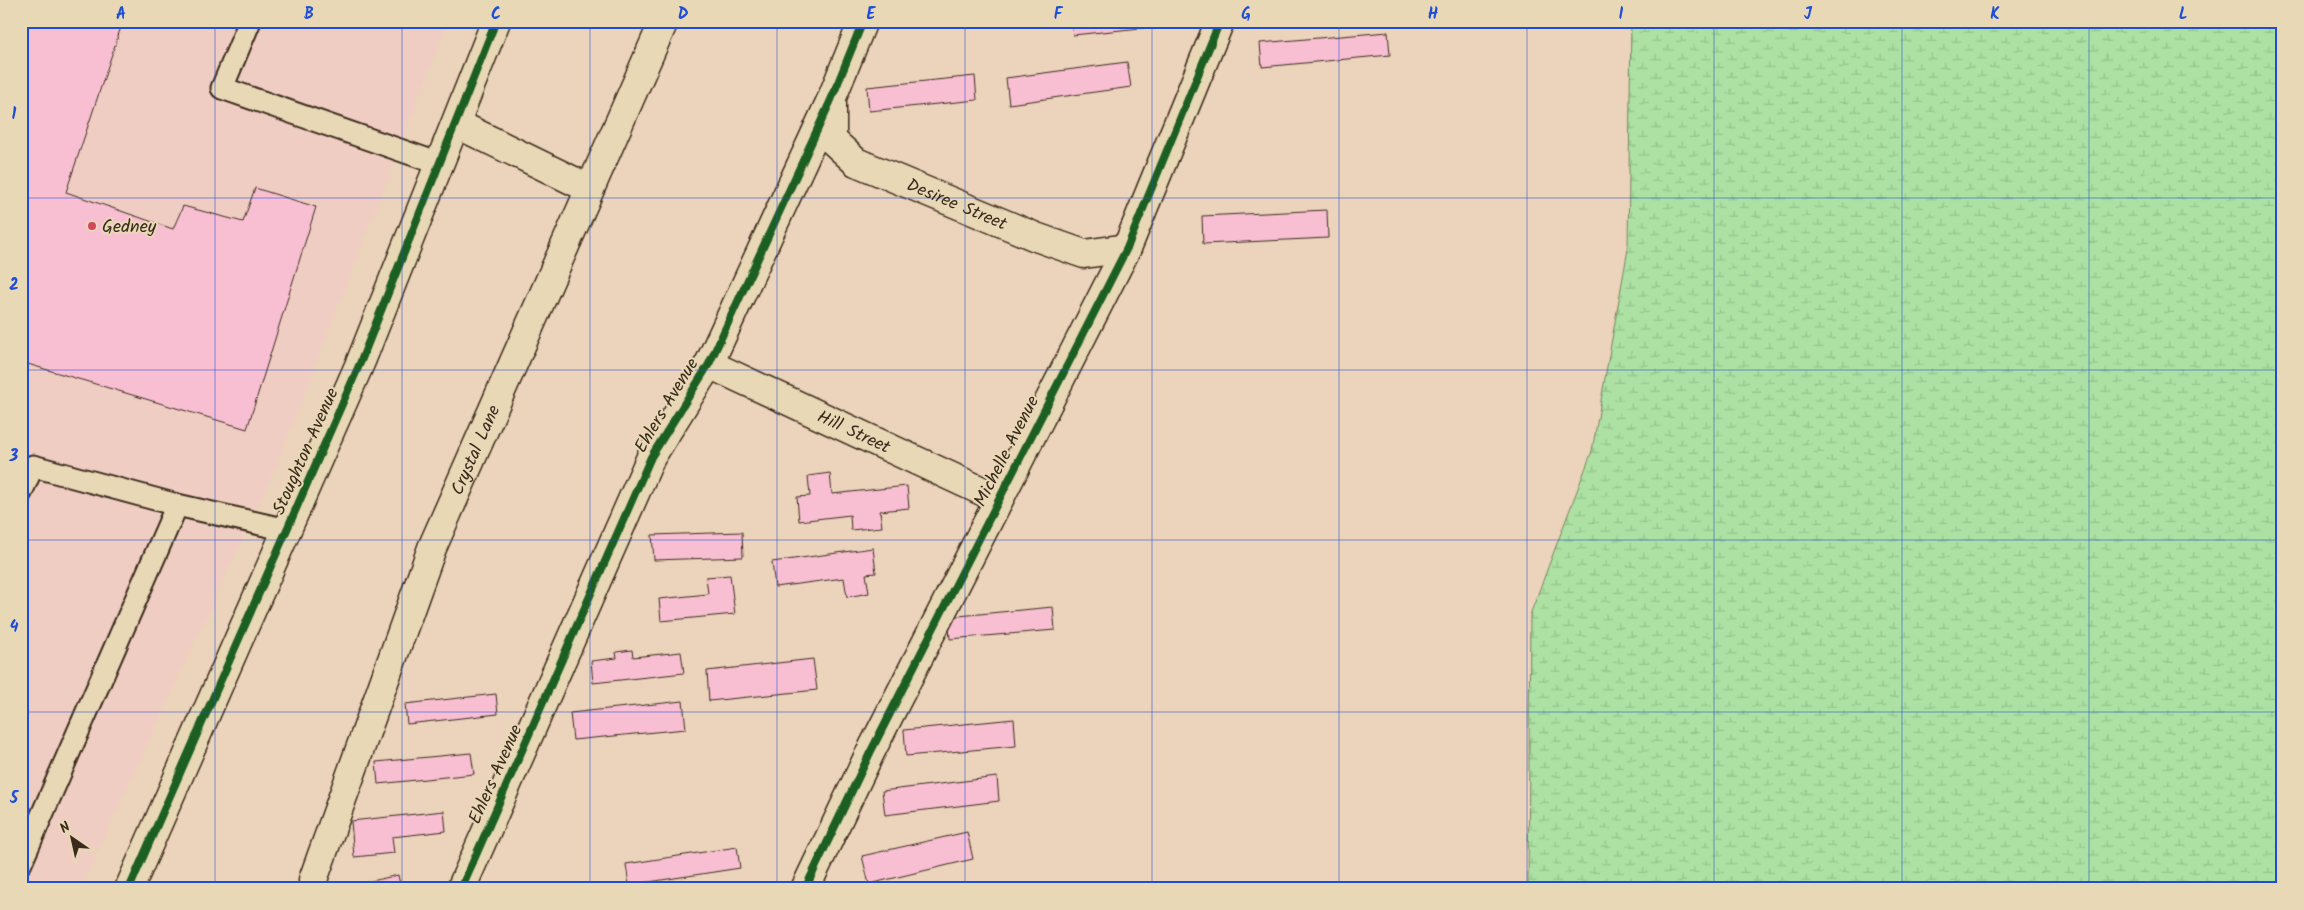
<svg xmlns="http://www.w3.org/2000/svg" width="2304" height="910" font-family="Kalam,sans-serif">
<style>
.built{fill:#f0cdc2}
.wetland{fill:url(#wetland-marsh);stroke:#748660}
.building{fill:#f8bfd3;stroke:#3b2a1e}
.lines{fill:none;stroke-linecap:round;stroke-linejoin:round}
.service-casing{stroke:#3b2a1e;stroke-width:25}
.minor-casing{stroke:#3b2a1e;stroke-width:31}
.tertiary-casing{stroke:#3b2a1e;stroke-width:31}
.service{stroke:#e9d8b5;stroke-width:21}
.minor{stroke:#e9d8b5;stroke-width:28}
.tertiary{stroke:#e9d8b5;stroke-width:28}
.cycleway-casing{stroke:#e9d8b5;stroke-width:11}
.cycleway{stroke:#1b5e20;stroke-width:8}
.grid{fill:none;stroke:#1d4ed8;stroke-width:1;stroke-opacity:0.55}
.poi-dot{fill:#d1495b;stroke:#e9d8b5;stroke-width:2}
.labels{text-anchor:middle;stroke-width:4;stroke-linejoin:round;paint-order:stroke}
.street-label{font-size:18px;fill:#3b2a1e;stroke:#e9d8b5}
.poi-label{font-size:18px;fill:#3b2a1e;stroke:#e9d8b5;text-anchor:start}
.neatline{fill:none;stroke:#1d4ed8;stroke-width:2}
.grid-label{font-size:16px;text-anchor:middle;font-weight:bold;fill:#1d4ed8}
</style>
<defs>
<pattern id="wetland-marsh" width="20" height="14" patternUnits="userSpaceOnUse" patternTransform="scale(1.25)"><rect width="20" height="14" fill="#ace1a3"/><path d="M1 5h8M5 5V1M11 12h8M15 12V8" fill="none" stroke="#95c18c"/></pattern>
</defs>
<rect width="100%" height="100%" fill="#ecd3bb"/>
<filter id="ink" filterUnits="userSpaceOnUse"><feTurbulence type="fractalNoise" baseFrequency=".02" numOctaves="2"/><feDisplacementMap in="SourceGraphic" scale="10" xChannelSelector="R" yChannelSelector="G"/><feConvolveMatrix kernelMatrix="1 2 1 2 8 2 1 2 1" color-interpolation-filters="sRGB"/></filter>
<g filter="url(#ink)">
<polygon class="built" points="21,21 448,21 278,462 80,889 21,889"/>
<polygon class="wetland" points="1631,21 2283,21 2283,889 1528,889 1530,615 1592,451 1628,249"/>
<g class="building">
<polygon points="21,21 123,21 66,192 173,229 183,206 243,222 255,188 316,207 247,429 21,362"/>
<polygon points="1071,21 1160,21 1160,26 1073,35"/>
<polygon points="1388,32 1390,55 1262,67 1260,43"/>
<polygon points="1127,62 1131,87 1009,104 1006,78"/>
<polygon points="975,76 977,100 869,111 867,87"/>
<polygon points="1327,210 1328,238 1203,244 1202,216"/>
<polygon points="830,473 832,494 907,486 909,508 880,511 882,527 851,530 850,515 799,521 797,497 810,496 808,476"/>
<polygon points="742,532 743,557 654,560 652,535"/>
<polygon points="873,548 876,573 866,574 869,593 847,597 844,578 775,587 772,562"/>
<polygon points="730,575 735,614 661,621 659,599 708,594 706,577"/>
<polygon points="1053,607 1055,630 950,639 948,617"/>
<polygon points="632,650 633,657 681,652 684,673 593,683 591,661 617,658 616,652"/>
<polygon points="813,659 817,690 709,701 707,671"/>
<polygon points="496,694 498,714 407,724 405,704"/>
<polygon points="683,701 686,729 573,740 570,713"/>
<polygon points="1014,719 1016,746 906,756 904,730"/>
<polygon points="471,753 474,774 378,784 376,762"/>
<polygon points="997,777 999,801 885,815 882,791"/>
<polygon points="444,811 446,831 392,837 394,853 354,857 351,821"/>
<polygon points="967,832 973,859 869,884 862,856"/>
<polygon points="737,847 740,868 629,885 626,864"/>
<polygon points="398,875 401,889 337,889"/>
</g>
<g class="lines">
<g class="service-casing">
<g id="service">
<polyline points="250,21 222,88 440,164"/>
<polyline points="21,493 33,466 177,505 287,530"/>
<polyline points="21,863 177,505"/>
</g>
</g>
<g class="minor-casing">
<g id="minor">
<path id="s1" d="M 832,104 L 832,140 L 856,162 L 1036,237 L 1084,254 L 1127,248"/>
<polyline points="457,124 590,189"/>
<path id="s2" d="M 709,364 L 999,499"/>
<path id="s3" d="M 314,889 L 313,880 L 432,548 L 664,21"/>
<polyline points="461,889 651,457 709,364 831,100 863,21"/>
<polyline points="805,889 870,753 1127,248 1220,21"/>
</g>
</g>
<g class="tertiary-casing">
<polyline id="tertiary" points="129,889 361,361 496,21"/>
</g>
<use href="#service" class="service"/>
<use href="#minor" class="minor"/>
<use href="#tertiary" class="tertiary"/>
<g class="cycleway-casing">
<g id="cycleway">
<polyline points="129,889 361,361 496,21"/>
<polyline points="461,889 651,457 709,364 831,100 863,21"/>
<polyline points="805,889 870,753 1127,248 1220,21"/>
</g>
</g>
<use href="#cycleway" class="cycleway"/>
</g>
</g>
<path class="grid" d="M 215,21 L 215,889M 402,21 L 402,889M 590,21 L 590,889M 777,21 L 777,889M 965,21 L 965,889M 1152,21 L 1152,889M 1339,21 L 1339,889M 1527,21 L 1527,889M 1714,21 L 1714,889M 1902,21 L 1902,889M 2089,21 L 2089,889M 21,198 L 2283,198M 21,370 L 2283,370M 21,540 L 2283,540M 21,712 L 2283,712"/>
<circle class="poi-dot" cx="92" cy="226" r="5"/>
<g class="labels">
<g class="street-label">
<text dy="6" stroke="none"><textPath href="#s1" startOffset="178">Desiree Street</textPath></text>
<text transform="translate(666 405) rotate(-59)" y="6">Ehlers Avenue</text>
<text dy="6" stroke="none"><textPath href="#s2" startOffset="160">Hill Street</textPath></text>
<text dy="6" stroke="none"><textPath href="#s3" startOffset="469">Crystal Lane</textPath></text>
<text transform="translate(305 451) rotate(-66)" y="6">Stoughton Avenue</text>
<text transform="translate(1006 451) rotate(-63)" y="6">Michelle Avenue</text>
<text transform="translate(495 774) rotate(-66)" y="6">Ehlers Avenue</text>
</g>
<g class="poi-label">
<text x="102" y="232">Gedney</text>
</g>
</g>
<rect width="2304" height="910" fill="none" stroke="#e9d8b5" stroke-width="55"/>
<g transform="translate(72 838) rotate(326)" stroke="#e9d8b5" stroke-width="4" paint-order="stroke">
<path d="M0-4L9 19L0 12L-9 19Z" fill="#3b2a1e"/>
<text y="-8" font-size="14" font-weight="bold" text-anchor="middle" fill="#3b2a1e">N</text>
</g>
<rect x="28" y="28" width="2248" height="854" class="neatline"/>
<g class="grid-label">
<text x="121" y="19">A</text>
<text x="309" y="19">B</text>
<text x="496" y="19">C</text>
<text x="683" y="19">D</text>
<text x="871" y="19">E</text>
<text x="1058" y="19">F</text>
<text x="1246" y="19">G</text>
<text x="1433" y="19">H</text>
<text x="1621" y="19">I</text>
<text x="1808" y="19">J</text>
<text x="1995" y="19">K</text>
<text x="2183" y="19">L</text>
<text x="14" y="119">1</text>
<text x="14" y="290">2</text>
<text x="14" y="461">3</text>
<text x="14" y="632">4</text>
<text x="14" y="803">5</text>
</g>
</svg>
